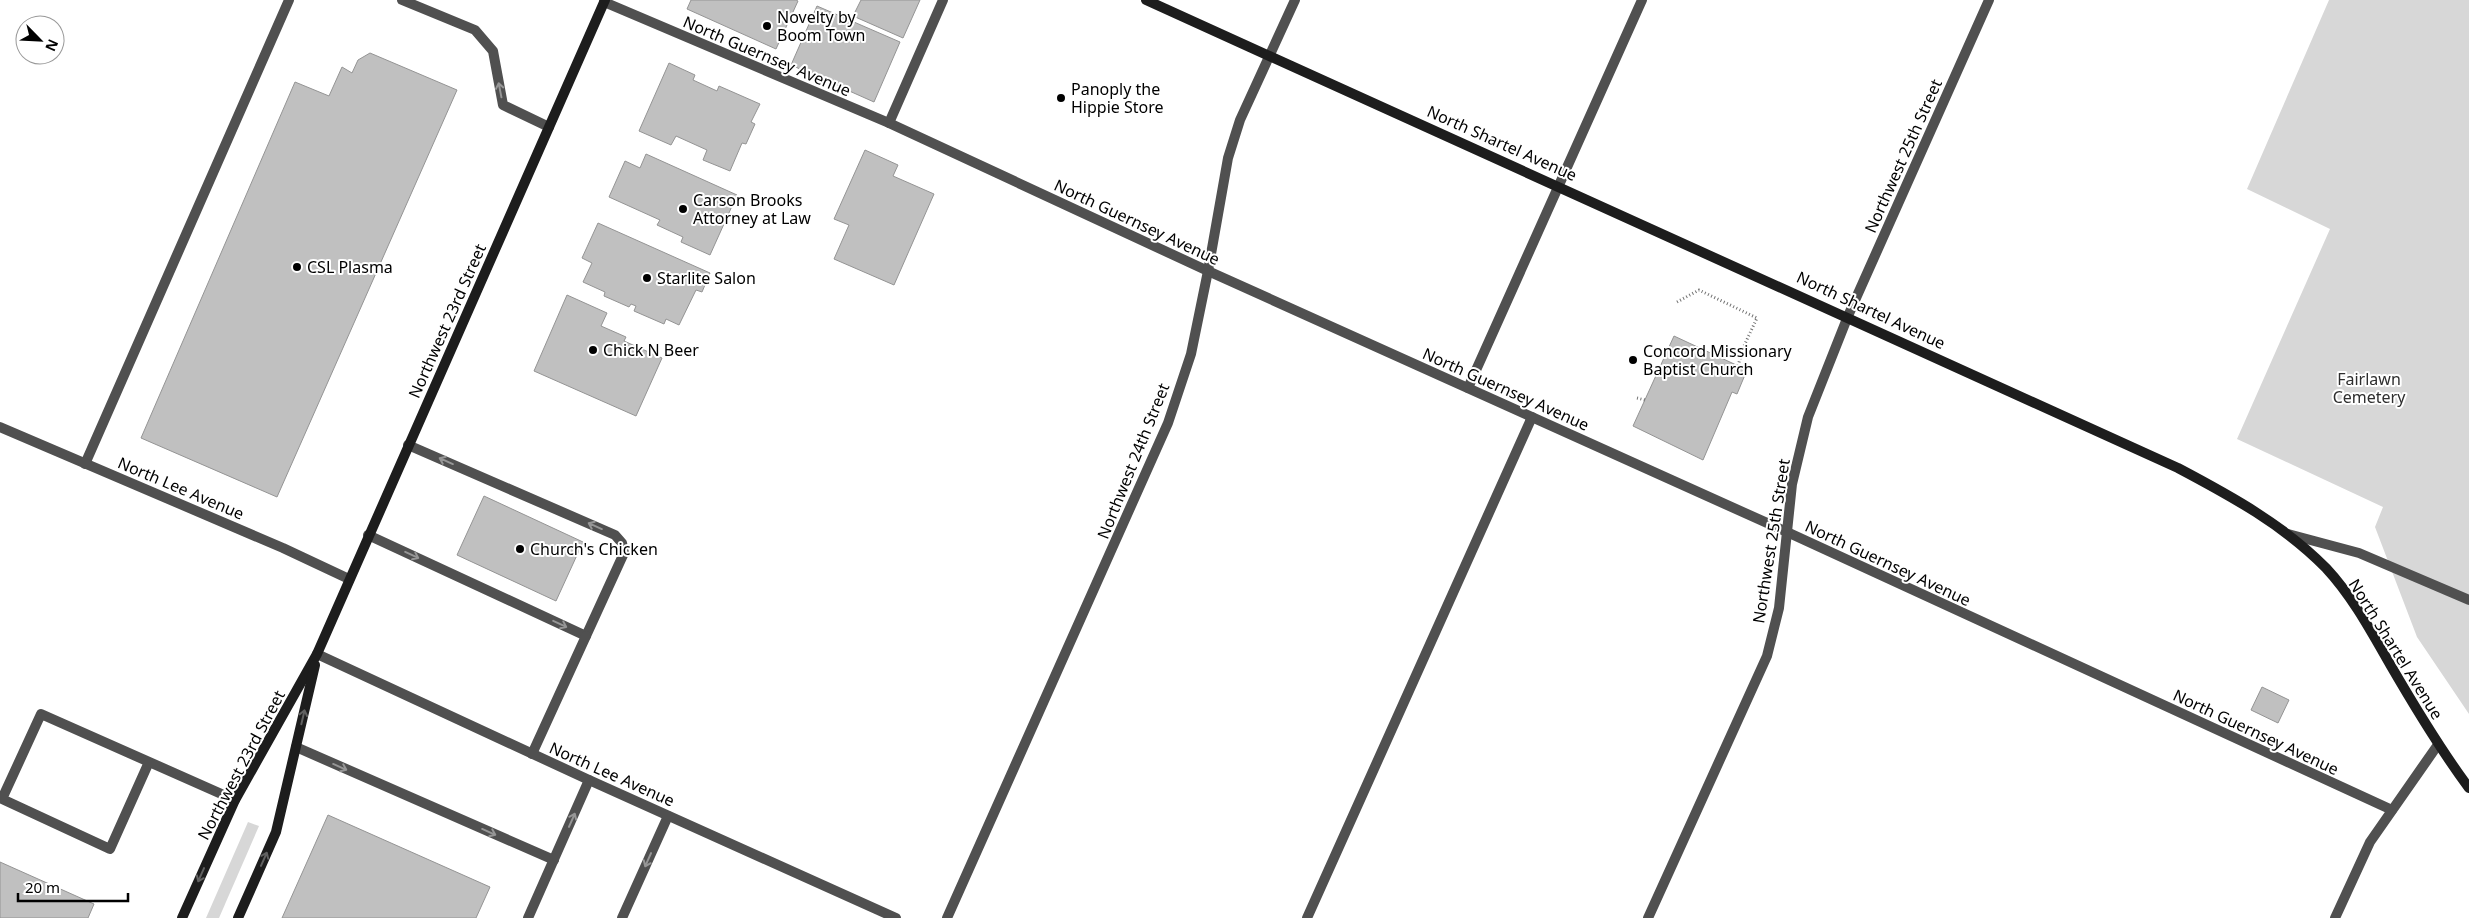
<svg xmlns="http://www.w3.org/2000/svg" width="2469" height="918" font-family="'Noto Sans',sans-serif">
<style>
.green{fill:#d7d7d7}
.building{fill:#c0c0c0;stroke:#949494}
.lines{fill:none;stroke-linecap:round;stroke-linejoin:round}
.path{stroke:#727272;stroke-width:3;stroke-dasharray:1 2.5;stroke-linecap:butt}
.lane{stroke:#505050;stroke-width:10}
.street{stroke:#505050;stroke-width:10}
.secondary{stroke:#1d1d1d;stroke-width:10}
.oneway{stroke:#969696}
.oneway2{stroke:#616161}
.poi-dot{fill:#000;stroke:#fff;stroke-width:2}
.labels{text-anchor:middle;stroke-width:4;stroke-linejoin:round;paint-order:stroke}
.poi-label{font-size:16px;fill:#000;stroke:#fff;text-anchor:start}
.street-label{font-size:16px;fill:#000;stroke:#fff}
.park-label{font-size:16px;fill:#2e2e2e;stroke:#fff}
</style>
<rect width="100%" height="100%" fill="#fff"/>
<g class="green">
<polygon points="2329,0 2469,0 2469,714 2417,637 2375,527 2383,507 2237,439 2330,229 2247,189"/>
<polygon points="248,822 259,826 219,918 206,918"/>
</g>
<g class="building">
<polygon points="691,0 796,0 798,1 776,49 687,9"/>
<polygon points="861,0 920,0 903,38 853,16"/>
<polygon points="817,6 900,42 874,102 791,65"/>
<polygon points="370,53 457,90 277,497 141,438 295,82 329,96 342,67 352,73 358,60"/>
<polygon points="669,63 695,75 693,80 717,91 719,86 760,104 751,122 755,124 746,144 742,143 730,171 703,160 707,150 676,136 671,145 639,131"/>
<polygon points="865,150 898,165 893,176 934,194 894,285 834,259 849,225 834,219"/>
<polygon points="646,154 737,195 710,255 681,242 683,237 657,225 660,220 609,197 625,161 640,168"/>
<polygon points="598,223 710,273 702,292 696,290 679,325 666,319 664,324 634,311 636,306 631,304 629,307 604,296 605,292 583,282 592,263 582,258"/>
<polygon points="567,295 607,313 601,326 626,337 624,341 662,358 636,416 534,371"/>
<polygon points="1674,336 1747,370 1737,394 1732,392 1703,460 1633,426"/>
<polygon points="484,496 583,542 556,601 457,555"/>
<polygon points="2262,687 2289,700 2278,723 2251,710"/>
<polygon points="328,815 490,887 476,918 282,918"/>
<polygon points="0,862 94,904 88,918 0,918"/>
</g>
<g class="lines">
<g class="path">
<polyline points="1677,302 1699,290 1757,318 1743,348 1738,366"/>
<polyline points="1637,398 1645,400"/>
</g>
<g class="lane">
<polyline points="402,0 475,30 493,51 503,105 549,127"/>
<polyline points="604,2 889,123 1208,271 1787,532 2392,810"/>
<polyline points="889,123 943,0"/>
<polyline points="1468,388 1642,0"/>
<polyline points="85,464 289,0"/>
<polyline points="2288,534 2359,553 2469,600"/>
<polyline points="368,535 586,636 624,553 622,543 615,535 408,445"/>
<polyline points="296,747 554,860"/>
<polyline points="532,754 586,636"/>
<polyline points="149,762 110,849 2,799 41,714 235,800"/>
<polyline points="528,918 589,780"/>
<polyline points="622,918 668,816"/>
<polyline points="1307,918 1532,417"/>
</g>
<g class="street">
<polyline points="0,427 283,548 349,579"/>
<polyline points="317,654 589,780 896,918"/>
<polyline points="947,918 1168,423 1191,354 1208,271 1228,158 1240,120 1295,0"/>
<polyline points="1648,918 1767,656 1779,608 1792,484 1808,417 1848,316 1989,0"/>
<polyline points="2335,918 2370,842 2437,746"/>
</g>
<g class="secondary">
<path d="M 1146,0 L 2178,468 C 2231,496 2284,525 2326,568 C 2353,597 2372,633 2391,666 C 2416,709 2440,749 2469,788"/>
<polyline points="182,918 235,800 317,654 605,0"/>
<polyline points="238,918 276,832 315,665"/>
</g>
</g>
<defs><path id="oneway-shaft" d="M-6 0H5M1.5-3L5.5 0L1.5 3" fill="none" stroke-width="1.6" stroke-linecap="round" stroke-linejoin="round" transform="scale(1.25)"/></defs>
<g class="oneway">
<use href="#oneway-shaft" transform="translate(500 90) rotate(-101)"/>
<use href="#oneway-shaft" transform="translate(446 461) rotate(-156)"/>
<use href="#oneway-shaft" transform="translate(595 526) rotate(-156)"/>
<use href="#oneway-shaft" transform="translate(412 555) rotate(25)"/>
<use href="#oneway-shaft" transform="translate(560 624) rotate(25)"/>
<use href="#oneway-shaft" transform="translate(340 767) rotate(24)"/>
<use href="#oneway-shaft" transform="translate(572 820) rotate(-66)"/>
<use href="#oneway-shaft" transform="translate(489 832) rotate(24)"/>
<use href="#oneway-shaft" transform="translate(648 860) rotate(114)"/>
</g>
<g class="oneway2">
<use href="#oneway-shaft" transform="translate(303 717) rotate(-77)"/>
<use href="#oneway-shaft" transform="translate(264 859) rotate(-66)"/>
<use href="#oneway-shaft" transform="translate(201 875) rotate(114)"/>
</g>
<g class="poi-dot">
<circle cx="767" cy="26" r="5"/>
<circle cx="1061" cy="98" r="5"/>
<circle cx="683" cy="209" r="5"/>
<circle cx="297" cy="267" r="5"/>
<circle cx="647" cy="278" r="5"/>
<circle cx="593" cy="350" r="5"/>
<circle cx="1633" cy="360" r="5"/>
<circle cx="520" cy="549" r="5"/>
</g>
<g class="labels">
<g class="poi-label">
<text x="777" y="23">Novelty by<tspan x="777" dy="18">Boom Town</tspan></text>
<text x="1071" y="95">Panoply the<tspan x="1071" dy="18">Hippie Store</tspan></text>
<text x="693" y="206">Carson Brooks<tspan x="693" dy="18">Attorney at Law</tspan></text>
<text x="307" y="273">CSL Plasma</text>
<text x="657" y="284">Starlite Salon</text>
<text x="603" y="356">Chick N Beer</text>
<text x="1643" y="357">Concord Missionary<tspan x="1643" dy="18">Baptist Church</tspan></text>
<text x="530" y="555">Church's Chicken</text>
</g>
<g class="street-label">
<text transform="translate(767 56) rotate(23)" y="6">North Guernsey Avenue</text>
<text transform="translate(1502 143) rotate(24)" y="6">North Shartel Avenue</text>
<text transform="translate(1903 156) rotate(-66)" y="6">Northwest 25th Street</text>
<text transform="translate(1137 222) rotate(25)" y="6">North Guernsey Avenue</text>
<text transform="translate(1871 310) rotate(25)" y="6">North Shartel Avenue</text>
<text transform="translate(447 321) rotate(-66)" y="6">Northwest 23rd Street</text>
<text transform="translate(1506 389) rotate(24)" y="6">North Guernsey Avenue</text>
<text transform="translate(1133 461) rotate(-68)" y="6">Northwest 24th Street</text>
<text transform="translate(181 488) rotate(23)" y="6">North Lee Avenue</text>
<text transform="translate(1771 541) rotate(-81)" y="6">Northwest 25th Street</text>
<text transform="translate(1888 563) rotate(25)" y="6">North Guernsey Avenue</text>
<text transform="translate(2396 649) rotate(58)" y="6">North Shartel Avenue</text>
<text transform="translate(2256 732) rotate(25)" y="6">North Guernsey Avenue</text>
<text transform="translate(241 765) rotate(-62)" y="6">Northwest 23rd Street</text>
<text transform="translate(612 774) rotate(24)" y="6">North Lee Avenue</text>
</g>
<g class="park-label">
<text x="2369" y="385">Fairlawn<tspan x="2369" dy="18">Cemetery</tspan></text>
</g>
</g>
<g transform="translate(40 40) rotate(114)"><circle r="24" fill="#ffffff" stroke="#999999"/>
<path d="M0-4L9 19L0 12L-9 19Z" fill="#000000"/>
<text y="-8" font-size="14" font-weight="bold" text-anchor="middle" fill="#000000">N</text>
</g>
<path d="M18 893v8h110v-8" fill="none" stroke="#000000" stroke-width="2.5"/>
<text x="25" y="893" font-size="15" fill="#000000" stroke="#ffffff" stroke-width="4" paint-order="stroke">20 m</text>
</svg>
